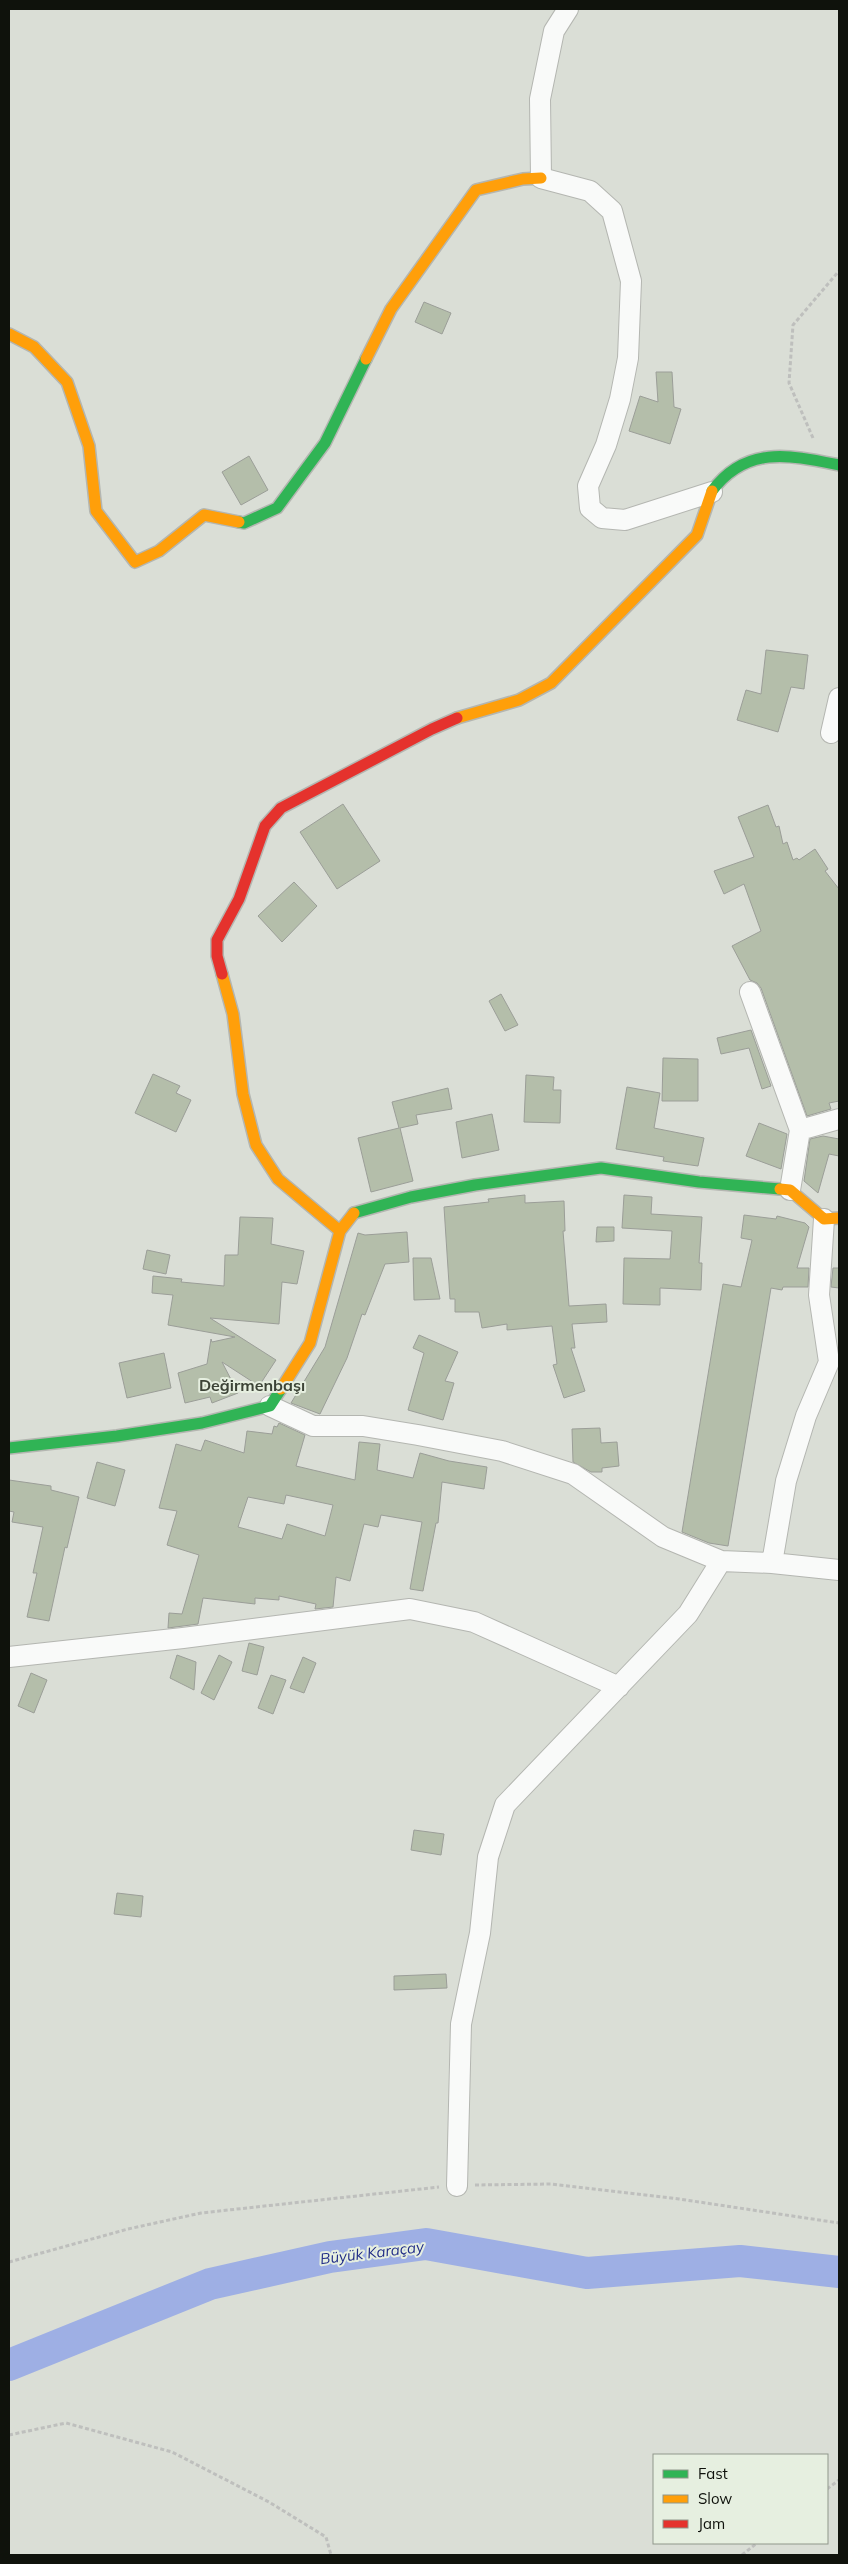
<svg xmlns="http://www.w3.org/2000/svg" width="848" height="2564" font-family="Mulish,sans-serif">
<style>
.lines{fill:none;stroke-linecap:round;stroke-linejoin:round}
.river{stroke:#9eafe4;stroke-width:32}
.building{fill:#b4beaa;stroke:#9b9e98;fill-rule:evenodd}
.street-casing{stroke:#b4b6b1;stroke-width:22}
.fast-casing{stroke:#b4b6b1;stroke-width:14}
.slow-casing{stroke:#b4b6b1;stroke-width:14}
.jam-casing{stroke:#b4b6b1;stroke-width:14}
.path{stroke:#bebfbd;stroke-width:3;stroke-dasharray:4 2.5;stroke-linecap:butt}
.street{stroke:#f9faf9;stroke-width:20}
.fast{stroke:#30b455;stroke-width:11}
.slow{stroke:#ff9f0a;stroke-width:11}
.jam{stroke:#e5322d;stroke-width:11}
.labels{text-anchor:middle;stroke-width:4;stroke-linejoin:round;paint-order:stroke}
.water-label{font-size:15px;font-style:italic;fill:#212d87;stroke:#e6efe0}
.quarter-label{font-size:16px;font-weight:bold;fill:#3c4336;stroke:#e6efe0}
</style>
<rect width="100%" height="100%" fill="#daded6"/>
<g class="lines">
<path class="river" d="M 9,2365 L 210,2284 L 330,2257 L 426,2244 L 587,2273 L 740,2261 L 839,2272"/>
</g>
<path class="building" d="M 424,302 L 451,313 L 442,334 L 415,322 Z
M 656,372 L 672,372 L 674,407 L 681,409 L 670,444 L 629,431 L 640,396 L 658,402 Z
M 249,456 L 268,490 L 241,505 L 222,472 Z
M 766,650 L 808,655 L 804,689 L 791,687 L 778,732 L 737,720 L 746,690 L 761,694 Z
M 343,804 L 380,861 L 337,889 L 300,832 Z
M 768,805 L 776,827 L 779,826 L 783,844 L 787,842 L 793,860 L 797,858 L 799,860 L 815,849 L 828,869 L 825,871 L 839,889 L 839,1101 L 829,1103 L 831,1109 L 807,1116 L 761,988 L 757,983 L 750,980 L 732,946 L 761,931 L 744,884 L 724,894 L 714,871 L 754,857 L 738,817 Z
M 294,882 L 317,906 L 282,942 L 258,916 Z
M 501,994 L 518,1025 L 505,1031 L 489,1001 Z
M 751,1030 L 771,1086 L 762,1089 L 749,1048 L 721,1054 L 717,1038 Z
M 663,1058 L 698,1059 L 698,1101 L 662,1101 Z
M 153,1074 L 180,1086 L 176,1093 L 191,1100 L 176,1132 L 135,1113 Z
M 526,1075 L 554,1077 L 553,1090 L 561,1090 L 560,1123 L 524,1122 Z
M 627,1087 L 660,1093 L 654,1128 L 704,1138 L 698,1166 L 663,1161 L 664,1157 L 616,1149 Z
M 448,1088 L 452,1109 L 416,1115 L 418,1124 L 400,1128 L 413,1181 L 371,1192 L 358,1138 L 399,1128 L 392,1102 Z
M 492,1114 L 499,1150 L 462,1158 L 456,1122 Z
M 759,1123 L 787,1134 L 781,1169 L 746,1156 Z
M 823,1136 L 839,1139 L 839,1156 L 829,1154 L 818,1193 L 804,1181 L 810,1139 Z
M 525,1195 L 525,1203 L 564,1201 L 565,1231 L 563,1231 L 569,1306 L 606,1304 L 607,1322 L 572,1324 L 575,1348 L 571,1348 L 585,1391 L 564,1398 L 553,1365 L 557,1364 L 552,1326 L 507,1330 L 507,1324 L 482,1328 L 479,1312 L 455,1312 L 455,1299 L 450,1299 L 444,1207 L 489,1202 L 488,1199 Z
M 624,1195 L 652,1197 L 651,1214 L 702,1217 L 699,1263 L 702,1263 L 701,1290 L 660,1288 L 660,1305 L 623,1304 L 624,1258 L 670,1259 L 672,1231 L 622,1228 Z
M 744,1215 L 776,1219 L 777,1216 L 805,1223 L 809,1227 L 797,1268 L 809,1268 L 808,1287 L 783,1287 L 782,1290 L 771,1288 L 728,1546 L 709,1543 L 682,1532 L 723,1284 L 741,1287 L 752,1240 L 741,1238 Z
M 240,1217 L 273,1218 L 271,1244 L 304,1251 L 297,1284 L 282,1282 L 279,1324 L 210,1318 L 276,1360 L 259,1386 L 222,1362 L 238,1393 L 212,1403 L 210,1397 L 185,1403 L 178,1373 L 207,1364 L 211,1339 L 212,1342 L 235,1337 L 168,1325 L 173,1295 L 152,1293 L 153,1276 L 182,1279 L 181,1282 L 224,1286 L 225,1255 L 238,1255 Z
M 597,1227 L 614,1227 L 614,1241 L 596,1242 Z
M 407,1232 L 409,1262 L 385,1264 L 365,1315 L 362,1314 L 347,1358 L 320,1414 L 291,1403 L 325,1347 L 358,1233 L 365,1235 Z
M 147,1250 L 170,1255 L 166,1274 L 143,1269 Z
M 413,1258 L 431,1258 L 440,1299 L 414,1300 Z
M 833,1268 L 839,1268 L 839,1288 L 831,1287 Z
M 419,1335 L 458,1352 L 445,1381 L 454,1383 L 443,1420 L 408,1410 L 424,1353 L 413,1348 Z
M 164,1353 L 171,1388 L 127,1398 L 119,1363 Z
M 279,1423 L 305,1435 L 296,1466 L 355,1480 L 359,1442 L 380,1444 L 377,1470 L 413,1478 L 420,1453 L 449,1461 L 487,1467 L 484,1489 L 442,1482 L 438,1523 L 436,1523 L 423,1591 L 410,1589 L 422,1522 L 381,1515 L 378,1527 L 364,1524 L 350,1581 L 336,1577 L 333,1607 L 315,1609 L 316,1604 L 279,1596 L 279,1600 L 255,1598 L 255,1604 L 203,1598 L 198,1624 L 168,1628 L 169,1613 L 182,1614 L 199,1555 L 167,1545 L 177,1511 L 159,1508 L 176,1444 L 201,1451 L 205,1440 L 244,1453 L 247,1431 L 272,1434 L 274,1426 L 277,1427 ZM 286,1495 L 333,1505 L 325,1536 L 287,1524 L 282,1539 L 238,1527 L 248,1497 L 284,1504 Z
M 600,1428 L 601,1443 L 617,1442 L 619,1466 L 602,1468 L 602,1472 L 591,1472 L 573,1462 L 572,1429 Z
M 97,1462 L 125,1470 L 115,1506 L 87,1498 Z
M 9,1480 L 51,1486 L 51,1490 L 79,1497 L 67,1548 L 65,1547 L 49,1621 L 27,1617 L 37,1573 L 33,1573 L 43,1527 L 12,1522 L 14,1512 L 9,1511 Z
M 249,1643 L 264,1647 L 257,1675 L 242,1671 Z
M 177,1655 L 196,1662 L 194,1690 L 170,1678 Z
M 219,1655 L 232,1662 L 214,1700 L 201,1693 Z
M 303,1657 L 316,1663 L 304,1693 L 290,1688 Z
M 31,1673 L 47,1680 L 34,1713 L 18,1706 Z
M 271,1675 L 286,1680 L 273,1714 L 258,1708 Z
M 414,1830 L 444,1834 L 441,1855 L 411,1850 Z
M 117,1893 L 143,1896 L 141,1917 L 114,1914 Z
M 446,1974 L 447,1988 L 394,1990 L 394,1976 Z"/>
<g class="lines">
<defs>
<path id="street" d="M 568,9 L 554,31 L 540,99 L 541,178 L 590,191 L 612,211 L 631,281 L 628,358 L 620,399 L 606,445 L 588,486 L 590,508 L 602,518 L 625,520 L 712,492
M 831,733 L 839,698
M 750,992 L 800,1130
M 790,1190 L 800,1130 L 839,1119
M 270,1406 L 313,1426 L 363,1426 L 418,1435 L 502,1451 L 573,1474 L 663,1537 L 721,1561 L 772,1563 L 839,1570
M 772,1563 L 786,1481 L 806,1416 L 829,1362 L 819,1295 L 824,1219
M 9,1657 L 183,1638 L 410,1609 L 474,1622 L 619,1687
M 457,2186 L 461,2024 L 480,1933 L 488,1857 L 505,1805 L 688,1614 L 721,1561"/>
<path id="fast" d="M 712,491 C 746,445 790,455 839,465
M 239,522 L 244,523 L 277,508 L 325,443 L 366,359
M 354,1213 L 411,1197 L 475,1185 L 601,1168 L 699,1182 L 780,1189
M 9,1448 L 117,1436 L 202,1423 L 270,1406 L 281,1389"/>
<path id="slow" d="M 9,334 L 34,347 L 67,382 L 89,446 L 96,511 L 135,562 L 159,551 L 204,515 L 239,522
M 366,359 L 391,309 L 476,190 L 523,179 L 541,178
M 457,718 L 519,700 L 551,683 L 697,535 L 712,491
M 222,974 L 233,1014 L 243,1094 L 256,1145 L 278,1179 L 340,1231
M 780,1189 L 790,1190 L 824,1219 L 839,1218
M 281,1389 L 310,1343 L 340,1231 L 354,1213"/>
<path id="jam" d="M 222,974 L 217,956 L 217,940 L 239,899 L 265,826 L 281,808 L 432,729 L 457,718"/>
</defs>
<use href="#street" class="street-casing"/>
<use href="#fast" class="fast-casing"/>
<use href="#slow" class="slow-casing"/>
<use href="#jam" class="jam-casing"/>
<path class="path" d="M 813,438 L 789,383 L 793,325 L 839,271
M 475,2185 L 551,2184 L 679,2199 L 839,2223
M 9,2262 L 128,2229 L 201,2213 L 439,2187
M 9,2435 L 66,2423 L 172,2452 L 269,2502 L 326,2537 L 331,2555
M 827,2489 L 839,2480
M 742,2555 L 757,2543"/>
<use href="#street" class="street"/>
<use href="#fast" class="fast"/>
<use href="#slow" class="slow"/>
<use href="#jam" class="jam"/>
</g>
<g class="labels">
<g class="water-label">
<text transform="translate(372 2253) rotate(-7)" y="5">Büyük Karaçay</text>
</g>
<g class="quarter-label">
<text x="252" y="1391">Değirmenbaşı</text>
</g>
</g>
<rect width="848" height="2564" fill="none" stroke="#0f120c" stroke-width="20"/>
<rect x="653" y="2454" width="175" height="90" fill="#e6efe0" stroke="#90978b"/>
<rect x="663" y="2470" width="25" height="8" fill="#30b455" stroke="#90978b"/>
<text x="698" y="2479" font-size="15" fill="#0f120c">Fast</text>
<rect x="663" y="2495" width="25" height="8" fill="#ff9f0a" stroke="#90978b"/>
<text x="698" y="2504" font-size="15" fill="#0f120c">Slow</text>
<rect x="663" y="2520" width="25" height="8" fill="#e5322d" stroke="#90978b"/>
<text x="698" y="2529" font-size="15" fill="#0f120c">Jam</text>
</svg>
